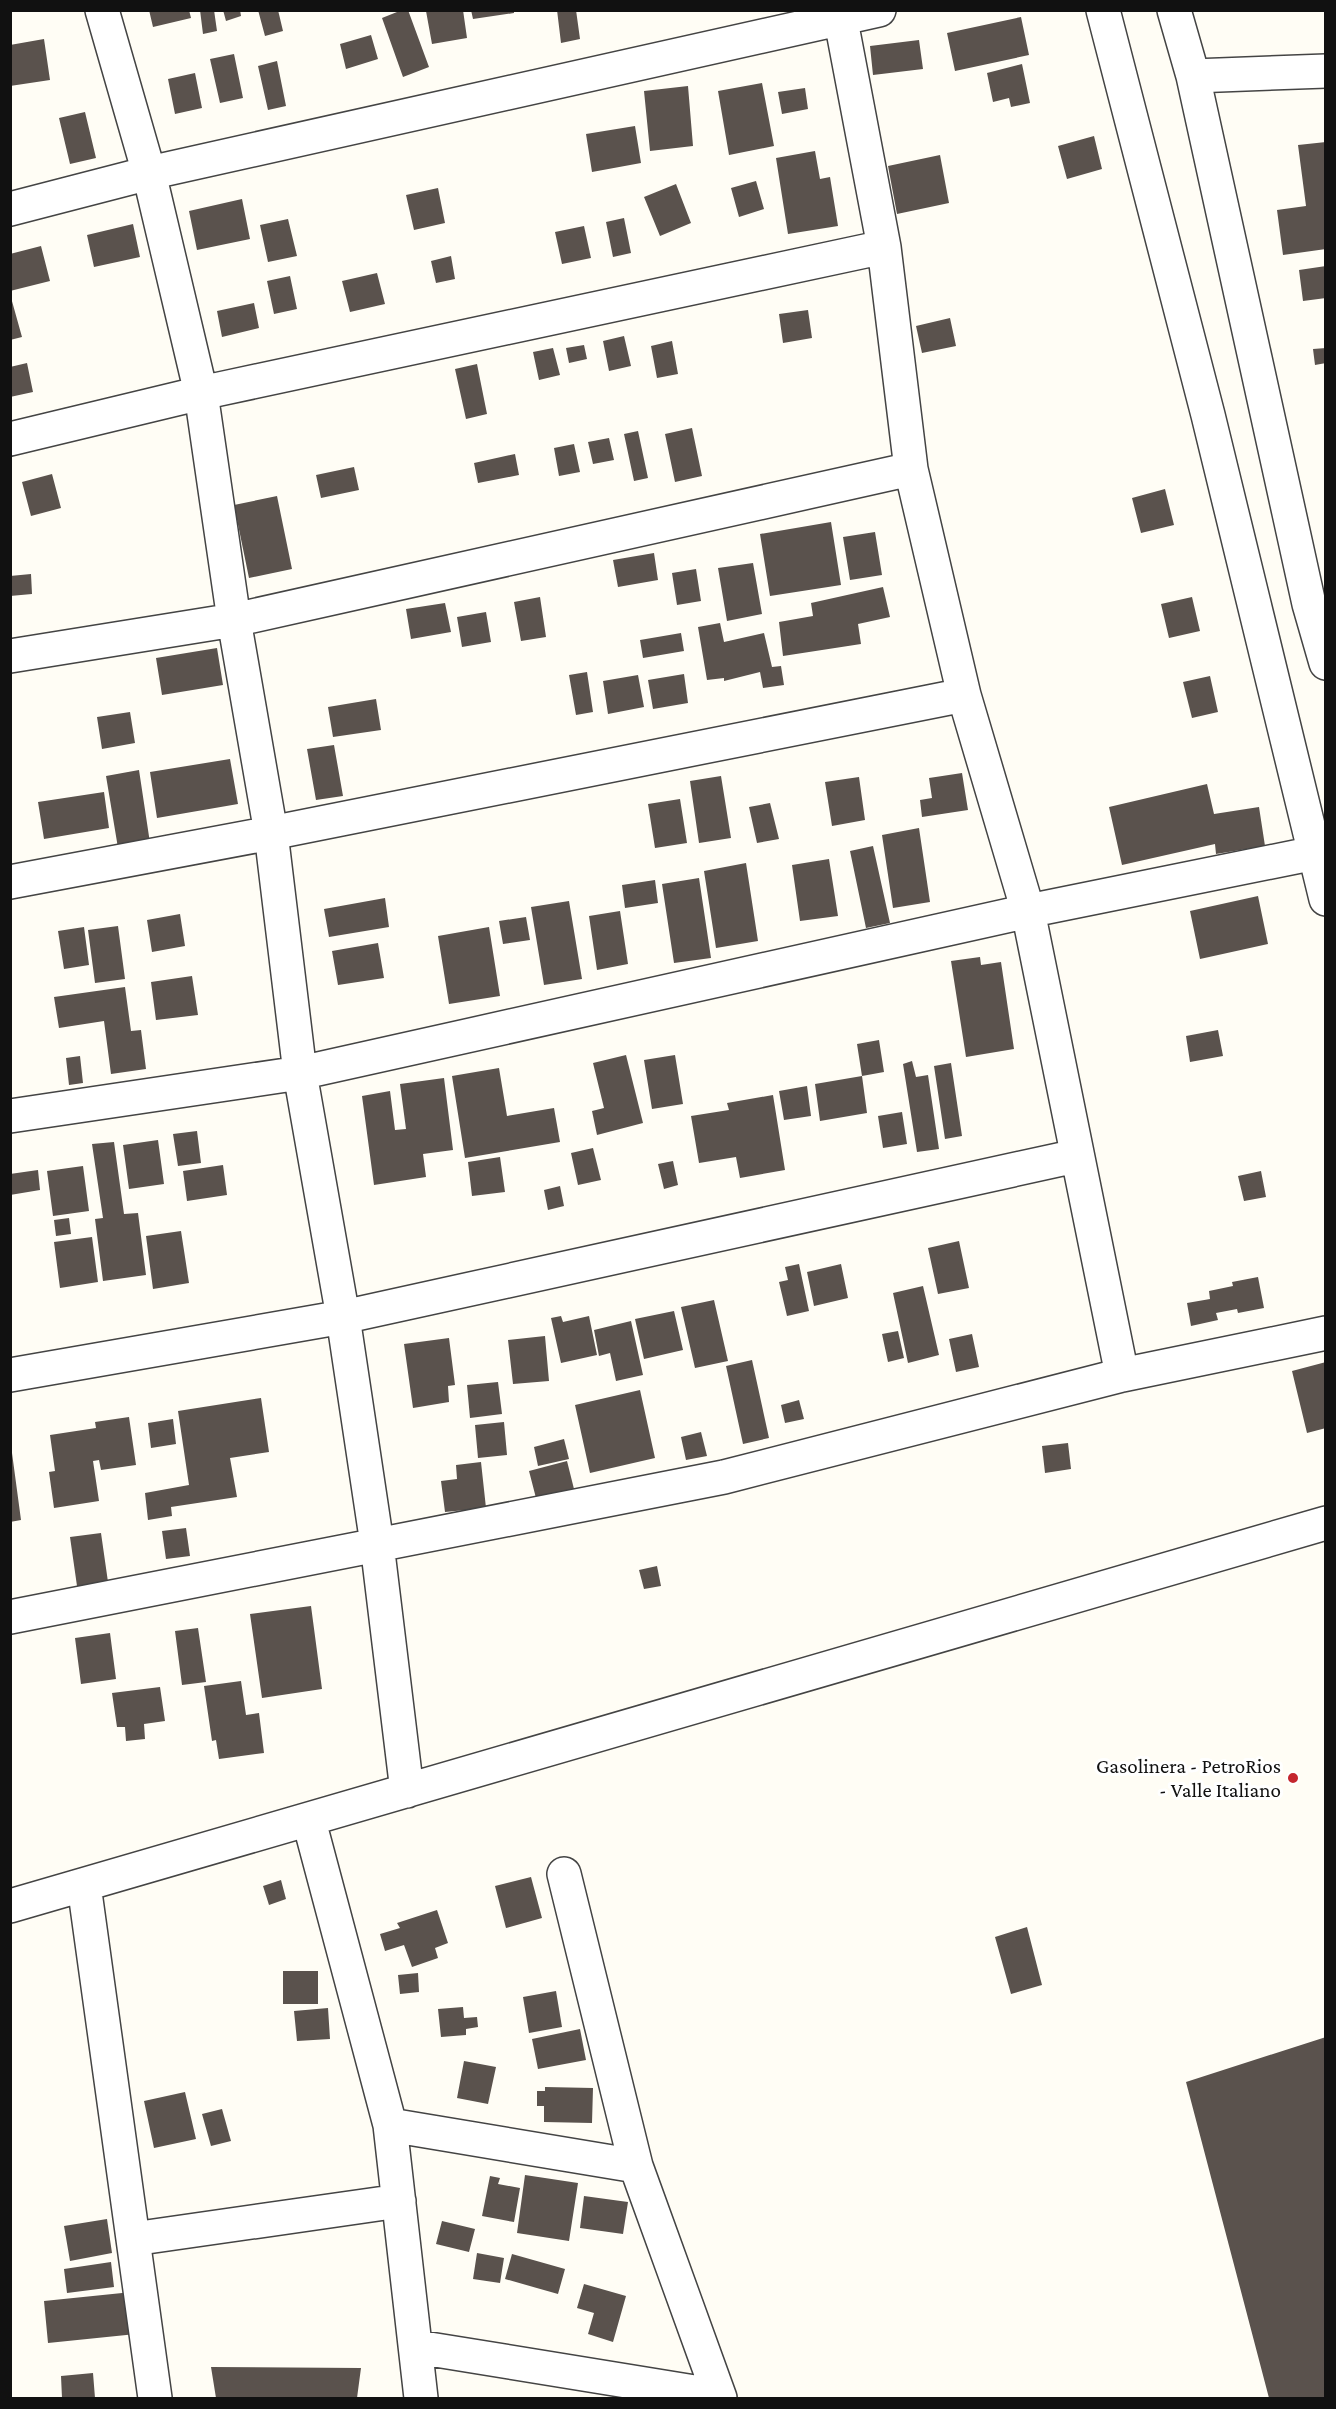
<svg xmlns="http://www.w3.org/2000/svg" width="1336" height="2409" font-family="'Crimson Pro',serif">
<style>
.building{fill:#5a524d}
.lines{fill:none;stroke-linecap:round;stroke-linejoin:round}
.minor-casing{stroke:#444;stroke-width:36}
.minor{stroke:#fff;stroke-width:33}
.poi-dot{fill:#c4262e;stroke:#fff;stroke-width:2}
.labels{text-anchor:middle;stroke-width:6;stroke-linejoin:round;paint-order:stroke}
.poi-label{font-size:21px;fill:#111;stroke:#fff;text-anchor:end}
</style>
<rect width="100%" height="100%" fill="#fffdf5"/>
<path class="building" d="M 149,10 L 189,10 L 191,18 L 153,27 Z
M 200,10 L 214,10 L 217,31 L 203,34 Z
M 223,10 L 240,10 L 241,16 L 226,21 Z
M 258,10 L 278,10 L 283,31 L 265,36 Z
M 402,10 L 408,10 L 429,67 L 403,77 L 382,18 Z
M 463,10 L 467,38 L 432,44 L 426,11 Z
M 471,10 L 514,10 L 514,13 L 473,19 Z
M 557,10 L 576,10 L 580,39 L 561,43 Z
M 1021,17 L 1029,55 L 955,71 L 947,33 Z
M 371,35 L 378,59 L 346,69 L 340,44 Z
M 44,39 L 50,80 L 10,86 L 10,45 Z
M 919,40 L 923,69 L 873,75 L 870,46 Z
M 234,54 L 243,98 L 220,103 L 210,59 Z
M 277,61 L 286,106 L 268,110 L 258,66 Z
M 1022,64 L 1030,103 L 1011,107 L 1009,98 L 993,102 L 987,73 Z
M 195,73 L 202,108 L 175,114 L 168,79 Z
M 762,83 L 774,146 L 729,155 L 718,91 Z
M 688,86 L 693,146 L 650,151 L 644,91 Z
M 805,88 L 808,109 L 782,114 L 778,92 Z
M 85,112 L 96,158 L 70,164 L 59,118 Z
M 635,126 L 641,163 L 592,172 L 586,134 Z
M 1094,136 L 1102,169 L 1067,179 L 1058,146 Z
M 1326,142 L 1326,249 L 1283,255 L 1277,210 L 1306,206 L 1298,145 Z
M 815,151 L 820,179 L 830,177 L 838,226 L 788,234 L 776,158 Z
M 940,155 L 949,203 L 897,214 L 888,166 Z
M 756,181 L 764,209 L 739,217 L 731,188 Z
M 676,184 L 691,223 L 660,236 L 644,197 Z
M 438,188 L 445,223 L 414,230 L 406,195 Z
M 242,199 L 250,239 L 197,250 L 189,211 Z
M 624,218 L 631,253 L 613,257 L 606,222 Z
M 288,219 L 297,256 L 268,262 L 260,225 Z
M 133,224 L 140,257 L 94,267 L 87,235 Z
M 584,226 L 591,258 L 562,264 L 555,232 Z
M 41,246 L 50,281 L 10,291 L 10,254 Z
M 451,256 L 455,279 L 436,283 L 431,261 Z
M 1326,266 L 1326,298 L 1303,301 L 1299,270 Z
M 377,273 L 385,304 L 350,312 L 342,281 Z
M 290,276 L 297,309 L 274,314 L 267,281 Z
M 10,294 L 22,337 L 10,340 Z
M 254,303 L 259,328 L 222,337 L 217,311 Z
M 808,310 L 812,338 L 783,343 L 779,314 Z
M 950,318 L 956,346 L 922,353 L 916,326 Z
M 624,336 L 631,366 L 609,371 L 603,341 Z
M 672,341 L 678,374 L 657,378 L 651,346 Z
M 584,345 L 587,359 L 569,363 L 566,348 Z
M 553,348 L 560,375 L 539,380 L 533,352 Z
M 1326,348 L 1326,363 L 1315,365 L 1313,349 Z
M 27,363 L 33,392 L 10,397 L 10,367 Z
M 477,364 L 487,414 L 466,419 L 455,369 Z
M 692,428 L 702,476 L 675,482 L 665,434 Z
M 638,431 L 648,478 L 634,481 L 624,434 Z
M 609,438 L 614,460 L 593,464 L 588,442 Z
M 574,444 L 580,472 L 559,476 L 554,448 Z
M 515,454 L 519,475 L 478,483 L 474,463 Z
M 354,467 L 359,490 L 321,498 L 316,475 Z
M 52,474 L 61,508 L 31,516 L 22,482 Z
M 1165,489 L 1174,525 L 1141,533 L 1132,498 Z
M 277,496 L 292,569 L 249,578 L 234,505 Z
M 831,522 L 841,585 L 770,596 L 760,534 Z
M 875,532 L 882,575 L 850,580 L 843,537 Z
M 654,553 L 658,580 L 618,587 L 613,560 Z
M 753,563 L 762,614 L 727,621 L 718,568 Z
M 696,569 L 701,601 L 677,605 L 672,573 Z
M 31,574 L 32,594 L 10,596 L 10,576 Z
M 883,587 L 890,617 L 858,624 L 861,644 L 783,656 L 779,622 L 813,616 L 811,603 Z
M 540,597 L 546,637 L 521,641 L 514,602 Z
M 1192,597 L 1200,631 L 1169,638 L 1161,604 Z
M 445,603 L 451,632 L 411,639 L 406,609 Z
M 486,612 L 491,642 L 462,647 L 457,617 Z
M 720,623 L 724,642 L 764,633 L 772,667 L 781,666 L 784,685 L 763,688 L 760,672 L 724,681 L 724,678 L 707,680 L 698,627 Z
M 681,633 L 684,651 L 643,658 L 640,640 Z
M 217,648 L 223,685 L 162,695 L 156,658 Z
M 587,672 L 593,712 L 576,715 L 569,675 Z
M 684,674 L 688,703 L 653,709 L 648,680 Z
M 638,675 L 644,707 L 608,714 L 603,681 Z
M 1210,676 L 1218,712 L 1192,718 L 1183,682 Z
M 376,699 L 381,730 L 333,737 L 328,707 Z
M 130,712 L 135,743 L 102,749 L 97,717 Z
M 334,745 L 343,796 L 316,800 L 307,749 Z
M 230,759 L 238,804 L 157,818 L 150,772 Z
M 139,770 L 150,843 L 118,848 L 106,776 Z
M 962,773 L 968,810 L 922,817 L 920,800 L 932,798 L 929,778 Z
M 721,776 L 731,838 L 699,843 L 690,781 Z
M 859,777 L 865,820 L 832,826 L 825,782 Z
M 1207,784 L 1214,814 L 1259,807 L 1265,846 L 1216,854 L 1215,844 L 1122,865 L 1109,807 Z
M 104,792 L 109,828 L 44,839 L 38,802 Z
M 680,799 L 687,843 L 655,848 L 648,804 Z
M 770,803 L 779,839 L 757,843 L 749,807 Z
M 919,828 L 930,902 L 893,908 L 882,835 Z
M 873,846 L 890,923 L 866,928 L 850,851 Z
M 829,859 L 838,916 L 800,921 L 792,865 Z
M 746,863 L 758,941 L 716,948 L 704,871 Z
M 699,878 L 711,958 L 674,963 L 662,884 Z
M 655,880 L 658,903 L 625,908 L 622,885 Z
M 1258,896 L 1268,944 L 1200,959 L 1190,911 Z
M 385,898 L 389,927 L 329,937 L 324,909 Z
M 569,901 L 582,979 L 544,985 L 531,907 Z
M 620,911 L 628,964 L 597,970 L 589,916 Z
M 180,914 L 185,946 L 152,952 L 147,920 Z
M 526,917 L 530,940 L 503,944 L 499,921 Z
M 118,926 L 125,979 L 95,983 L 88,930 Z
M 84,927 L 89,965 L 64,969 L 58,931 Z
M 489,927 L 500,996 L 449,1004 L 438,936 Z
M 378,943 L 384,978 L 338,985 L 332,951 Z
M 980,957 L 981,965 L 1001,962 L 1014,1049 L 966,1057 L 951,961 Z
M 192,976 L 198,1015 L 156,1020 L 151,982 Z
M 125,987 L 131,1031 L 141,1030 L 146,1069 L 111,1074 L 104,1021 L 59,1028 L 54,997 Z
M 1218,1030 L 1223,1056 L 1190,1062 L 1186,1036 Z
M 879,1040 L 884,1072 L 862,1076 L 857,1044 Z
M 626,1055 L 643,1123 L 597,1135 L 592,1111 L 604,1108 L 593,1063 Z
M 675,1055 L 683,1104 L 652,1109 L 644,1060 Z
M 80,1056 L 83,1083 L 69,1085 L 66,1058 Z
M 912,1061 L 916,1077 L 928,1075 L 939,1149 L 917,1152 L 903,1064 Z
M 951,1063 L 962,1136 L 945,1139 L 934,1066 Z
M 499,1068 L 507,1116 L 554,1108 L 560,1142 L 465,1158 L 452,1076 Z
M 862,1076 L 867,1113 L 820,1121 L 815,1084 Z
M 444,1078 L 453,1150 L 423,1154 L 426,1177 L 374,1185 L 362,1096 L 390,1091 L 395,1130 L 406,1129 L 400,1084 Z
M 807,1086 L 811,1116 L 784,1120 L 779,1091 Z
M 773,1095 L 785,1170 L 740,1178 L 736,1157 L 699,1163 L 691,1116 L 729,1110 L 727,1103 Z
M 902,1112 L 907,1144 L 883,1148 L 878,1116 Z
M 197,1131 L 201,1163 L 178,1166 L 173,1134 Z
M 158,1140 L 164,1184 L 129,1189 L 123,1145 Z
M 114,1142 L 124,1214 L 138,1213 L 146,1275 L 103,1281 L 95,1219 L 103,1218 L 92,1144 Z
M 593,1148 L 601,1180 L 578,1185 L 571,1153 Z
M 500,1157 L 505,1192 L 472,1196 L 468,1162 Z
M 673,1161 L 678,1185 L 664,1189 L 658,1164 Z
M 223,1165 L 227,1195 L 187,1201 L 183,1171 Z
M 83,1166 L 89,1211 L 53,1216 L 47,1171 Z
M 38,1170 L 40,1190 L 10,1195 L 10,1174 Z
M 1261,1171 L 1266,1197 L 1244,1201 L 1238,1176 Z
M 560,1186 L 564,1206 L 548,1210 L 544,1190 Z
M 69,1218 L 71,1234 L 56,1236 L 54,1220 Z
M 181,1231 L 189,1283 L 153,1289 L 146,1236 Z
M 92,1237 L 98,1282 L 60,1288 L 54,1242 Z
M 959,1241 L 969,1288 L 938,1294 L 928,1248 Z
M 799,1264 L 809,1311 L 787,1316 L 779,1282 L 788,1280 L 785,1267 Z
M 841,1264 L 848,1298 L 814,1306 L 807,1272 Z
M 1258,1277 L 1264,1308 L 1238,1313 L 1237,1309 L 1216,1313 L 1218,1320 L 1191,1326 L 1187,1303 L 1210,1299 L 1209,1291 L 1233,1286 L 1232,1282 Z
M 923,1286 L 939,1355 L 908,1363 L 893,1293 Z
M 714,1300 L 728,1361 L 695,1368 L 681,1307 Z
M 674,1311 L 683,1350 L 644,1359 L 635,1319 Z
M 561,1316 L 563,1322 L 589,1316 L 597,1355 L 561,1363 L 551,1318 Z
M 631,1321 L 643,1375 L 616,1381 L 610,1353 L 599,1356 L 594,1330 Z
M 898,1331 L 904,1358 L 888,1362 L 882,1334 Z
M 972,1334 L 979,1367 L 956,1372 L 949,1339 Z
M 545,1336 L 549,1381 L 513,1384 L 508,1340 Z
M 449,1338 L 455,1385 L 448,1386 L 449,1402 L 413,1408 L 404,1344 Z
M 752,1360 L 769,1438 L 743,1444 L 726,1366 Z
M 1326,1362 L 1326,1428 L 1307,1433 L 1292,1371 Z
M 498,1382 L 502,1414 L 470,1418 L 467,1385 Z
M 640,1390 L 655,1458 L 590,1473 L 575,1405 Z
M 261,1398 L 269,1452 L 230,1458 L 237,1497 L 171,1507 L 172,1516 L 148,1520 L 145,1493 L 189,1485 L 178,1411 Z
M 799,1400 L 804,1419 L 785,1423 L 781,1405 Z
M 129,1417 L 136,1465 L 101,1470 L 99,1460 L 93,1461 L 99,1501 L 54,1508 L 49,1472 L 55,1471 L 50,1435 L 96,1428 L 95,1422 Z
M 173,1419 L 176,1444 L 151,1448 L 148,1423 Z
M 504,1422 L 507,1455 L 478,1458 L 475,1425 Z
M 701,1432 L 707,1456 L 686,1460 L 681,1437 Z
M 564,1439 L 569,1459 L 538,1466 L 534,1447 Z
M 1068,1443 L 1071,1469 L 1045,1473 L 1042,1446 Z
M 12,1453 L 21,1520 L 10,1522 L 10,1454 Z
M 567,1461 L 574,1489 L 536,1498 L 529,1471 Z
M 481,1462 L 486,1508 L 445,1512 L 441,1481 L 457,1479 L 456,1465 Z
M 186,1528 L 190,1556 L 166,1559 L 162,1531 Z
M 101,1533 L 109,1589 L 78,1593 L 70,1537 Z
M 657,1566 L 661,1586 L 644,1589 L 639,1570 Z
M 311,1606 L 322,1689 L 262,1698 L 250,1614 Z
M 198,1628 L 206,1682 L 182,1685 L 175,1631 Z
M 110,1633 L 116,1679 L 81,1684 L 75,1638 Z
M 241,1681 L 246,1715 L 259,1713 L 264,1753 L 219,1759 L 216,1740 L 212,1741 L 204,1686 Z
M 160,1687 L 165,1721 L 144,1724 L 145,1739 L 126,1741 L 125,1727 L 117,1727 L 112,1693 Z
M 531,1877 L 542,1918 L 506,1928 L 495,1886 Z
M 281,1880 L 286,1899 L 269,1905 L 263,1886 Z
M 437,1910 L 448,1943 L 435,1948 L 438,1958 L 412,1967 L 404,1945 L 385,1951 L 380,1934 L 400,1928 L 397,1923 Z
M 1027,1927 L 1042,1985 L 1011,1994 L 995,1937 Z
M 283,1971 L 318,1971 L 318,2004 L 283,2004 Z
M 418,1973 L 419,1992 L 400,1994 L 398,1975 Z
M 556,1991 L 562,2027 L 529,2033 L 523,1997 Z
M 463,2007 L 464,2018 L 477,2017 L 478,2027 L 466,2029 L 466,2035 L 441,2037 L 438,2009 Z
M 328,2008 L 330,2039 L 297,2041 L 294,2011 Z
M 580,2029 L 586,2060 L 538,2069 L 532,2039 Z
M 1326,2037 L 1326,2398 L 1269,2398 L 1186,2082 Z
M 464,2061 L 496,2067 L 488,2104 L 457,2098 Z
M 545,2087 L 593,2088 L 592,2123 L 544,2122 L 544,2106 L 537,2106 L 537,2091 L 545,2091 Z
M 185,2092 L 196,2139 L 154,2148 L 144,2101 Z
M 222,2109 L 231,2141 L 211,2146 L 202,2114 Z
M 525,2175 L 578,2183 L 569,2241 L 517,2233 Z
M 490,2176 L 500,2178 L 498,2184 L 520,2188 L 514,2222 L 482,2216 Z
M 584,2196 L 628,2202 L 623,2234 L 580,2228 Z
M 107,2219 L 112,2253 L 70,2261 L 64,2226 Z
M 442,2221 L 475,2229 L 469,2252 L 436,2244 Z
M 477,2253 L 504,2258 L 500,2283 L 473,2279 Z
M 512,2254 L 565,2269 L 558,2294 L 505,2279 Z
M 111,2262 L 114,2287 L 67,2293 L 64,2269 Z
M 584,2284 L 626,2296 L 613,2342 L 588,2334 L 594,2313 L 577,2308 Z
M 132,2292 L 136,2334 L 48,2343 L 44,2301 Z
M 211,2367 L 361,2368 L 357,2398 L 216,2398 Z
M 93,2373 L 95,2398 L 62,2398 L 61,2376 Z"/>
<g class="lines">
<defs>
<path id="minor" d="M 102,10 L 149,173 L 201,393 L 234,620 L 271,833 L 300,1073 L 343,1317 L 377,1544 L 407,1791
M 839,10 L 884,247 L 911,469 L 964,695 L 1028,911 L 1122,1375
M 1103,10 L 1208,415 L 1326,899
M 1174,10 L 1193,76 L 1309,604 L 1326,663
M 1193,76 L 1326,71
M 10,209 L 149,173 L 879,10
M 10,439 L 201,393 L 884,247
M 10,656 L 234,620 L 911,469
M 10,882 L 271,833 L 964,695
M 10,1116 L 300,1073 L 1028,911 L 1315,853
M 10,1375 L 343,1317 L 1076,1156
M 10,1617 L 724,1477 L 1122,1375 L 1326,1333
M 309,1821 L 390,2125 L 421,2398
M 564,1874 L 636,2166 L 720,2398
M 84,1885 L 155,2398
M 10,1906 L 1326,1523
M 390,2125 L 636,2166
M 133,2239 L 399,2201
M 417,2347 L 719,2396"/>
</defs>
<use href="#minor" class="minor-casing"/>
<use href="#minor" class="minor"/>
</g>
<circle class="poi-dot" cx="1293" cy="1778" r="6"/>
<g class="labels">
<g class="poi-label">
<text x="1281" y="1773">Gasolinera - PetroRios<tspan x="1281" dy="24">- Valle Italiano</tspan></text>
</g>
</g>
<rect width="1336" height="2409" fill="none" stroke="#111111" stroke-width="24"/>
</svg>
